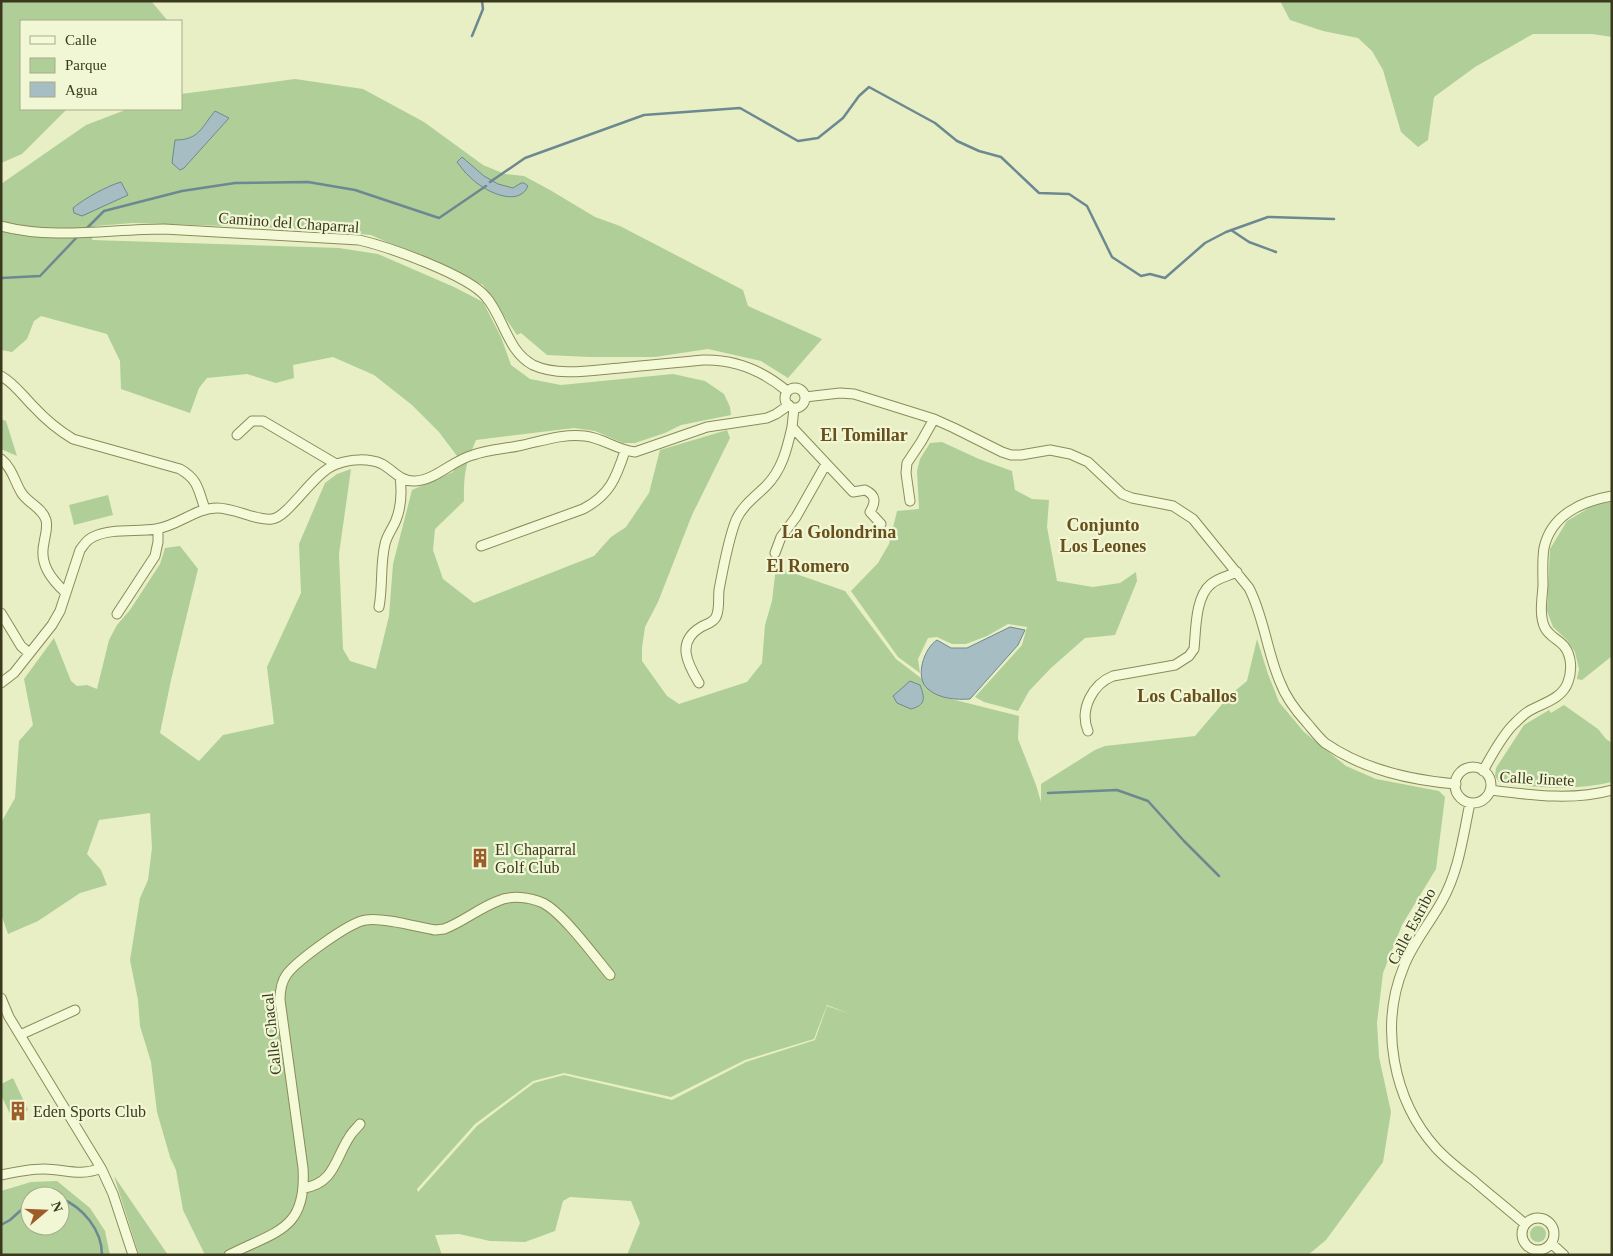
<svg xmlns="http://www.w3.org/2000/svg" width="1613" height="1256" font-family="'Times New Roman',serif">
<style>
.green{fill:#afce98;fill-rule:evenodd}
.water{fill:#a6bec3;stroke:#6c8991}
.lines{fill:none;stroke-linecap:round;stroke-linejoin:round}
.stream{stroke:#6c8991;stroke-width:2.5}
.street-casing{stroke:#8b8b5a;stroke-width:11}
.street{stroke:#f4fad8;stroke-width:9}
.labels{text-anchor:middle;stroke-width:4.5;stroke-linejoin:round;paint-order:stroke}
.street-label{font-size:16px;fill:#3a391e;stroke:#f1f7d4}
.poi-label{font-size:16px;fill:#3a391e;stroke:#f1f7d4;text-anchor:start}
.neighbourhood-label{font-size:18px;font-weight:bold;fill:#684f1c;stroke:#f1f7d4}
</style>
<rect width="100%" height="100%" fill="#e8efc4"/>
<path class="green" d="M 1,1 L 151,1 L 168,21 L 21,21 L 21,109 L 67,109 L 22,154 L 1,163 Z
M 1280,1 L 1612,1 L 1612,37 L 1592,34 L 1533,34 L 1475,67 L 1434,97 L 1428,140 L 1418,147 L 1401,132 L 1383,70 L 1372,51 L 1358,38 L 1323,31 L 1290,20 Z
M 295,79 L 363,89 L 424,122 L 483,165 L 505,174 L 524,176 L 550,190 L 595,217 L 620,226 L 743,290 L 748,306 L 822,339 L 788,378 L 761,361 L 708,349 L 655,357 L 589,357 L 547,355 L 521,333 L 517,335 L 483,285 L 371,235 L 284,228 L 133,223 L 95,226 L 92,240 L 339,248 L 378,254 L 454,287 L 483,302 L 501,337 L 511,365 L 530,379 L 561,385 L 673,374 L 705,381 L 724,394 L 730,407 L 731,415 L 681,425 L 665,433 L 635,443 L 623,443 L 595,431 L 574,428 L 476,440 C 465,466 464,473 464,501 L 435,529 L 433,550 L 443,579 L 474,603 L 594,556 L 611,537 L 626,527 L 649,493 L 660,450 L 727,430 L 730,438 L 692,515 L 658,602 L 645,627 L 642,648 L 642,661 L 667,696 L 679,704 L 747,682 L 762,663 L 765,625 L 772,601 L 776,567 L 845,591 L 896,659 L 947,698 L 1019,716 L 1018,739 L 1036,785 L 1041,802 L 1041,784 L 1095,750 L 1105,746 L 1195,736 L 1230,695 L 1247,681 L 1257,639 L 1268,674 L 1279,702 L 1304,732 L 1346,766 L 1376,779 L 1439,791 L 1445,797 L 1436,869 L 1402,925 L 1383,973 L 1377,1023 L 1379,1057 L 1391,1112 L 1383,1162 L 1326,1240 L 1308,1255 L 627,1255 L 640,1223 L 631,1201 L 570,1197 L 563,1201 L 555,1231 L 525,1242 L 490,1241 L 459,1234 L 435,1235 L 442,1255 L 205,1255 L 183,1210 L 176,1170 L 170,1157 L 157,1112 L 151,1062 L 140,1026 L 138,1000 L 130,960 L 140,898 L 148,880 L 152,848 L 150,813 L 99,820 L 87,854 L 101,870 L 107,885 L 80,893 L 38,921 L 8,934 L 1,914 L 1,823 L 15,798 L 19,741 L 33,725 L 24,679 L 54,638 L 71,681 L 77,686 L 87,685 L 97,689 L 109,640 L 117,625 L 130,610 L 160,564 L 165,548 L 180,546 L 198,569 L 171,680 L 160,733 L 199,761 L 223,735 L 274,724 L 267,667 L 301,593 L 299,544 L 325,483 L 337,474 L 351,469 L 339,554 L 343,649 L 350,661 L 376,669 L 389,616 L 393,564 L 412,490 L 453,472 L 457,456 L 439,432 L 412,405 L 374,375 L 333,357 L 293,365 L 294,378 L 276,383 L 247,374 L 207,378 L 199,388 L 190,413 L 121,389 L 120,361 L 107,334 L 41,316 L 34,321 L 27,339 L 12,352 L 1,350 L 1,184 L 86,125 L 128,109 L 181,109 L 181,94 ZM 827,1005 L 850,1014 L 827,1006 L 815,1040 L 746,1062 L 672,1100 L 564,1075 L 534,1083 L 477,1126 L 418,1192 L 417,1189 L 475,1124 L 533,1081 L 564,1073 L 671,1097 L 745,1060 L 814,1039 Z
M 1,419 L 6,421 L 17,456 L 1,449 Z
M 942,442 L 979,459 L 1012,471 L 1015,490 L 1032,499 L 1049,500 L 1047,527 L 1057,581 L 1093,587 L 1120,583 L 1136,572 L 1137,581 L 1115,635 L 1085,638 L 1051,668 L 1029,691 L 1018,711 L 984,702 L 975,697 L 1022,645 L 1027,627 L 1008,624 L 987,636 L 966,644 L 952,644 L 937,637 L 928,638 L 918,659 L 920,673 L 898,657 L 851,591 L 878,563 L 889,544 L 897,511 L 919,509 L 917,471 L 920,459 L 930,443 Z
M 108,495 L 113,515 L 74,525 L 69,505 Z
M 1612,502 L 1612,656 L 1582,680 L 1577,679 L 1579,669 L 1575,652 L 1567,640 L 1553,627 L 1547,611 L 1550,549 L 1567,521 L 1597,503 Z
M 1564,705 L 1598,729 L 1606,739 L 1612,743 L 1612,782 C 1575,791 1537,788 1499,782 L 1495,776 L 1496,768 L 1524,725 L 1549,710 L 1551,713 Z
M 13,1078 L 28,1110 L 12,1118 L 1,1095 L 1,1084 Z
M 114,1176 L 168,1255 L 139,1255 Z
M 57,1181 L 90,1208 L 105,1231 L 110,1255 L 1,1255 L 1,1191 L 31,1182 ZM 30,1196 L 60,1196 L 60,1226 L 30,1226 Z
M1530 1234a8 8 0 1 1 16 0a8 8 0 1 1-16 0Z"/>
<path class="water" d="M 215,111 L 229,118 L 184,168 L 180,170 L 172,163 L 175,140 C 199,140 201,128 215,111 Z
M 462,157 L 484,176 L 498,184 L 513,188 L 521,183 L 524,183 L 528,186 C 518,209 482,190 470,177 C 465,173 461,167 457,162 Z
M 121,182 L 128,195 L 82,216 L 74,213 L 73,208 C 85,198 107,186 121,182 Z
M 1010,627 L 1025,630 L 1018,645 L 970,699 C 957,700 939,699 928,689 C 914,678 924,648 937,640 L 951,648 L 967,648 Z
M 910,681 L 920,685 C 925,698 926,705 911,709 L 897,703 L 893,696 Z"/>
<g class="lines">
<path class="stream" d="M 472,36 L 483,9 L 482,1
M 490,182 L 525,158 L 644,115 L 740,108 L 798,141 L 818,138 L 843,118 L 859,96 L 869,87 L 935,123 L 957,141 L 979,151 L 1001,157 L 1039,193 L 1069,194 L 1087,206 L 1112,257 L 1141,276 L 1150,274 L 1165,278 L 1205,243 L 1226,232 L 1268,217 L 1334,219
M 85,230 L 104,211 L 182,191 L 235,183 L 308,182 L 355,190 L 439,218 L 486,186
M 1231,230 L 1249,242 L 1276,252
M 1,278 L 40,276 L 79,235
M 1048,793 L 1117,790 L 1148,801 L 1184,841 L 1219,876
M 60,1198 C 83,1207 102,1230 102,1255
M 1,1225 L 10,1220 L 30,1202"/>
<defs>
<path id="street" d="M 1,226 C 55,240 110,229 164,229 L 359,240 C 389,247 468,275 486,297 C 504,318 507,351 533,365 C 559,377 593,370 620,368 C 648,365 675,363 703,360 C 735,359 763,371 787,391
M 1,376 C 14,383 23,396 33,406 C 45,419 58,430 73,439 L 180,469 C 199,480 198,490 205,509
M785 398a10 10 0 1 1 20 0a10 10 0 1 1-20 0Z
M 805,397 L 840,393 L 854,394 L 934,419 L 954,428 L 1002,452 L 1011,455 L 1021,455 L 1050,450 L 1070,454 L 1088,462 L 1122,494 L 1132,498 L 1173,506 L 1193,519 L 1249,588 C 1264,617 1267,652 1280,682 C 1286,698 1296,711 1307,723 C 1313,730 1319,738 1325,743 C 1364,770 1410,780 1456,784
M 794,408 L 792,427 L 853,492 L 865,490 C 876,495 876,502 870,512 L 881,524
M 237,435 L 252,421 L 263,421 L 336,464
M 1,459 C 12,468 14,480 21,492 C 27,503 42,507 46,520 C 48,528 45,535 44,543 C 39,564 51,579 66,593
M 910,501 L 906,473 L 907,463 L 921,442 L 934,419
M 481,546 L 583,509 C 610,495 616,478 625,451
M 775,553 L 781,537 L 796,517 L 826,464
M 379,607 C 383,586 380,565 385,544 C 387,535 393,528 396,520 C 402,505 402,492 400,477
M 1,613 L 21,646 L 29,653
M 117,614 L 155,556 L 158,542 L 158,529
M 1,683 L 14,673 L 52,625 L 60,611 L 80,550 C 84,545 86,540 93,537 C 110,528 137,532 156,529 C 178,526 195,508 217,508 C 235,508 256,521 272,519 C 289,517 314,471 337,464 C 351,459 369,458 382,464 C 393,470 401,482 415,481 C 436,480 453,460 473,455 C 487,450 503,449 518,446 C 539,442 563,433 585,436 C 603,438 617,450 635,452 L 707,427 L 767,418 L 776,414 L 789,405
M 699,683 C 687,663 676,642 701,627 C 706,624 713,623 716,617 C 720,609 718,598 719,590 C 723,569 728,540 736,520 C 743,505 755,497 766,486 C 782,470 787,449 792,427
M 1088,731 C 1079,709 1093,684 1113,676 L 1175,665 L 1189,656 L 1194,649 C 1196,630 1195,597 1211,584 C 1218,578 1228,576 1237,572
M1455 785a18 18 0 1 1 36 0a18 18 0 1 1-36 0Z
M 1483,771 C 1490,758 1504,733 1515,723 C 1519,719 1524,714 1529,711 C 1543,703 1562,699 1568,682 C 1572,671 1572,656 1564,646 C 1558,639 1550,637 1545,628 C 1539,616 1542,599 1543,586 C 1543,574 1542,560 1544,548 C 1551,515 1582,501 1612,496
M 1490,790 C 1531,795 1572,801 1612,790
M 1470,803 C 1463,836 1459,871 1442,901 C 1430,923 1413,943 1404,966 C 1379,1026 1393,1100 1436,1148 C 1447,1160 1460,1170 1473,1180 C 1490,1195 1508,1209 1525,1224
M 1,998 L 9,1017 L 101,1168 L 113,1194 L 133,1255
M 20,1035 L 75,1010
M 1,1175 C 15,1172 29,1169 44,1169 C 65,1169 80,1177 101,1168
M 304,1188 C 335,1183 335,1158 350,1136 C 352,1132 357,1128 360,1124
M1522 1234a16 16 0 1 1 32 0a16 16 0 1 1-32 0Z
M 1551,1243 L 1564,1255
M 229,1255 C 275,1231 307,1231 303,1168 L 280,1000 C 280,991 281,982 287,974 C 297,961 349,922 366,920 C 383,917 417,927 435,930 L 444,929 C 463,922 479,908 498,901 C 511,895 530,897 543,903 C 563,913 595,957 610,975"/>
</defs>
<use href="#street" class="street-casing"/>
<use href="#street" class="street"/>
</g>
<defs>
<symbol id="building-bare" viewBox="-9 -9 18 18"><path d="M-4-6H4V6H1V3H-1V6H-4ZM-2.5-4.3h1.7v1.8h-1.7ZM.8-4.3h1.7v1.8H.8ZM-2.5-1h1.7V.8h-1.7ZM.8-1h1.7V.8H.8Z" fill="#9c5d28" stroke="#f1f7d4" stroke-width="2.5" paint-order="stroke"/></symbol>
</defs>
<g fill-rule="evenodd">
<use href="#building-bare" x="466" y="844" width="28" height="28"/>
<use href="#building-bare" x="4" y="1097" width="28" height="28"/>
</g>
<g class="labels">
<g class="street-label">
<text transform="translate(289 222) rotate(4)" y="6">Camino del Chaparral</text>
<text transform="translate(1537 778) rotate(3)" y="6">Calle Jinete</text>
<text transform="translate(1411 926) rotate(-62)" y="6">Calle Estribo</text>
<text transform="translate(271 1034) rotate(-96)" y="6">Calle Chacal</text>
</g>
<g class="poi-label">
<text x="495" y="855">El Chaparral<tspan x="495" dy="18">Golf Club</tspan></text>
<text x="33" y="1117">Eden Sports Club</text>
</g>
<g class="neighbourhood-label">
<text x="864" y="441">El Tomillar</text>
<text x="1103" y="531">Conjunto<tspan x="1103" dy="21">Los Leones</tspan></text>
<text x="839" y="538">La Golondrina</text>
<text x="808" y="572">El Romero</text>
<text x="1187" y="702">Los Caballos</text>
</g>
</g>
<rect width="1613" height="1256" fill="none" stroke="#3a391e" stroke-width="5"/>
<rect x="20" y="20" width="162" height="90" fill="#f1f7d4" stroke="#a8ab8b"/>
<rect x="30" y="36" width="25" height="8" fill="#f4fad8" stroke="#a8ab8b"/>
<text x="65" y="45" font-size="15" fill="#3a391e">Calle</text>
<rect x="30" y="58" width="25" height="15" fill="#afce98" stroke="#a8ab8b"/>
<text x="65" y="70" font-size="15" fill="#3a391e">Parque</text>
<rect x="30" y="82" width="25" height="15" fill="#a6bec3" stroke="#a8ab8b"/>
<text x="65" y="95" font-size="15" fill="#3a391e">Agua</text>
<g transform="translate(45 1211) rotate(71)"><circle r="24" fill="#f1f7d4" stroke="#a8ab8b"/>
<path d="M0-4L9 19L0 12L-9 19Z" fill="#9c5d28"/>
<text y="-8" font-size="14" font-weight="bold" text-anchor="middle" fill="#3a391e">N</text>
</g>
</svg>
